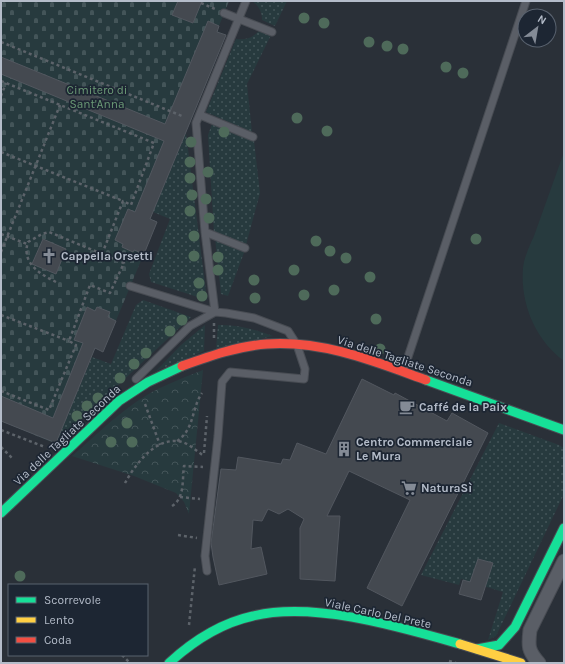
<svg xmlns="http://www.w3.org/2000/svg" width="565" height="664" font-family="Karla,sans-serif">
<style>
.grass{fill:url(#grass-dots)}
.cemetery{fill:url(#cemetery-stones)}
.park{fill:url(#park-crowns)}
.pitch{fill:#273a3e}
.building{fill:#444950;stroke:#52575f}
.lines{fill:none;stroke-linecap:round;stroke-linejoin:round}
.lane-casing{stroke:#484c53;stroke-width:9}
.street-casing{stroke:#484c53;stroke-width:15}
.fast-casing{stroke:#484c53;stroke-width:11}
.slow-casing{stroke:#484c53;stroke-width:11}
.jam-casing{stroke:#484c53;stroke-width:11}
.path{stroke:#5d636a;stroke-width:2.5;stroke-dasharray:3 3;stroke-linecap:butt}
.lane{stroke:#5a5e66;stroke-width:7}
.street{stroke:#5a5e66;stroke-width:13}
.fast{stroke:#16e098;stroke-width:9}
.slow{stroke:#ffcf43;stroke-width:9}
.jam{stroke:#f24e42;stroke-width:9}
.tree{fill:#4e6a5a}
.labels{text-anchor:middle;stroke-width:3.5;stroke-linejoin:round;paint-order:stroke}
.park-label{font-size:12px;fill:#6b9a76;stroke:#1d2633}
.poi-label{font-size:12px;font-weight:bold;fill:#b4bcc9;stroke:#1d2633;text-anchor:start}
.street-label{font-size:12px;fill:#b4bcc9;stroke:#1d2633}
</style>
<defs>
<pattern id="grass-dots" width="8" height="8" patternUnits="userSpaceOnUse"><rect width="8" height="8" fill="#273a3e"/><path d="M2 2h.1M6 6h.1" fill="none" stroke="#445559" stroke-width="1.8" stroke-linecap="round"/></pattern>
<pattern id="cemetery-stones" width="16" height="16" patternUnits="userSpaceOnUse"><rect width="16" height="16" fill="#273a3e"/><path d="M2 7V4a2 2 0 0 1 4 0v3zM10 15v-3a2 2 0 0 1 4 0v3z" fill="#445559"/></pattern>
<pattern id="park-crowns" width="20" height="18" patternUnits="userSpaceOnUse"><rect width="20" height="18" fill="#273a3e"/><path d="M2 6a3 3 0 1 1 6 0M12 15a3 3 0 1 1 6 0" fill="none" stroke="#445559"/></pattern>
</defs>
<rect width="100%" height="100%" fill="#2a3038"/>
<path class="grass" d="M 252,1 L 287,1 L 275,26 L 262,20 C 262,12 259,6 252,1 Z
M 259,31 L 271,35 L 247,84 L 252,132 L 206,112 L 236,39 C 246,40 252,38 259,31 Z
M 212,124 L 254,141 L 260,193 L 246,245 L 214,233 L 208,135 Z
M 186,133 L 207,300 L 151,282 L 149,274 L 170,219 L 153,212 Z
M 215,238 L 245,250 L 228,296 L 221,294 Z
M 143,300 L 191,317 L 56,443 L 92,357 L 111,364 L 136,305 Z
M 205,325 L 204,351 L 156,371 L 181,345 Z
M 218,325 C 237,324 256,330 273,336 L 216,348 Z
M 499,423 L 559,445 L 564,448 L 564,494 L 496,636 L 488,640 L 503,592 L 461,579 L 459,585 L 421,575 Z"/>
<path class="cemetery" d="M 1,1 L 229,1 L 217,31 L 226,35 L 150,218 L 157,222 L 103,352 L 95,348 L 56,444 L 1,421 Z"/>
<path class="park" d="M 203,370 L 189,514 L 184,502 L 176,493 L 134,476 L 72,456 C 93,438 113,418 136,402 C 156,388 180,379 203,370 Z"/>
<path class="pitch" d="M 564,152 L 564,361 C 535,340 520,303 523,268 C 524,257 530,245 534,236 C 544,208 554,180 564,152 Z"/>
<path class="building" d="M 178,1 L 202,1 L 193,23 L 172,15 Z
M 208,21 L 219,26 L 217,32 L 226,35 L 150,219 L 157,222 L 144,254 L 134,250 L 133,252 L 122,247 L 123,244 L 115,240 L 128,209 L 135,212 L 164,141 L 1,74 L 1,57 L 165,124 Z
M 43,239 L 66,249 L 56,274 L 32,264 Z
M 87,307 L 95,311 L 97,307 L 110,312 L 108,317 L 116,321 L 103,352 L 95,348 L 56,443 L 1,421 L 1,396 L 53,418 L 83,343 L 74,340 Z
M 362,379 L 394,395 L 395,393 L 447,421 L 452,413 L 488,433 L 402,606 L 367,588 L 410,500 L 349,471 L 327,516 L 340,516 L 335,581 L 300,579 L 300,528 L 304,519 L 288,509 L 279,514 L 268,509 L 262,521 L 253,520 L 251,549 L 261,547 L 267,574 L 219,585 L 213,557 L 211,543 L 221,469 L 236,470 L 238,457 L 281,464 L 283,459 L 290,460 L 297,443 L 326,454 Z
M 478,559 L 493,563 L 481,600 L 459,594 L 463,580 L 470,582 Z"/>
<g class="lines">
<defs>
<path id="lane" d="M 224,13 L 272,32
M 200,115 L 253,137
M 205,232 L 245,248
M 130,286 L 215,312 L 226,313 L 254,318 L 288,331 L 297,345 L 305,369 L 304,379 L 230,372 L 222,382 L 218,436 L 205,556 L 207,571
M 215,312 L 205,232 L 196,123 L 246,1
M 404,369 L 526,1
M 136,379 L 190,326 L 215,312"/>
<path id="street" d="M 539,663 C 528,651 528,646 530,630 L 564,561"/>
<path id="fast" d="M 426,380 L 564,430
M 1,513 L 119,401 L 148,382 L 182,366
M 477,649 L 499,645 L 515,627 L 564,528
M 169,663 C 193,641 221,623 253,616 C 314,601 400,627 460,644"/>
<path id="slow" d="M 460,644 L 521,663"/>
<path id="jam" d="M 182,366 C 210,356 238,346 267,344 C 323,340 376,362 426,380"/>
</defs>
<use href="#lane" class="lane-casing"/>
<use href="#street" class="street-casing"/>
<use href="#fast" class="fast-casing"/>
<use href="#slow" class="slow-casing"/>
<use href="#jam" class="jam-casing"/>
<path class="path" d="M 201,3 L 215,9
M 1,42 L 182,116
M 1,81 L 154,143 L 131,205 L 123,201 L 102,254
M 1,96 L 6,83
M 1,152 L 123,201
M 1,234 L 27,244
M 1,252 L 60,105
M 56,282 C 40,274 21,263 28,242 L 42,234 L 49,232 L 124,263 L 116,280 L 117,280
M 1,315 L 69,341
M 214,338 L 214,323
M 1,391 L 49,410 L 76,345 L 69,341 L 90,285 L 110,293 L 116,280
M 145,404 L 160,445
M 1,430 L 45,447
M 177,441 C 195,429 191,409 202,393
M 1,447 L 13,459
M 204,453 L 207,416
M 125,483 C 135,465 153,440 176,441 C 187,441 196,451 204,456
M 180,497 L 200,499
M 172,506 C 185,498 182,480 184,466 L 203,467
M 178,535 L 197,538
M 189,625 L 195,566
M 122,655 L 130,663
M 449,661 L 456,663"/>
<use href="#lane" class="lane"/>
<use href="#street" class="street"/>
<use href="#fast" class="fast"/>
<use href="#slow" class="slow"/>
<use href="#jam" class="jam"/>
</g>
<g class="tree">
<circle cx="304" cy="18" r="5.5"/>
<circle cx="324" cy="23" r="5.5"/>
<circle cx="369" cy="42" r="5.5"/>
<circle cx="387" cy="46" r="5.5"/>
<circle cx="403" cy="49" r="5.5"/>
<circle cx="446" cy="67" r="5.5"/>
<circle cx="463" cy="73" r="5.5"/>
<circle cx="297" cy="118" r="5.5"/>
<circle cx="327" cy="131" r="5.5"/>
<circle cx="224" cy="132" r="5.5"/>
<circle cx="191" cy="142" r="5.5"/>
<circle cx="190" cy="162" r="5.5"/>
<circle cx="208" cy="172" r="5.5"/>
<circle cx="190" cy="178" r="5.5"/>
<circle cx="192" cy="195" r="5.5"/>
<circle cx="206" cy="199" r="5.5"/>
<circle cx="190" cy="211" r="5.5"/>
<circle cx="209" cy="218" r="5.5"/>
<circle cx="194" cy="236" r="5.5"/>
<circle cx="476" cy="239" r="5.5"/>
<circle cx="316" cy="241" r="5.5"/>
<circle cx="330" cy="251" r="5.5"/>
<circle cx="194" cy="256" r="5.5"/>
<circle cx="218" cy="257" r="5.5"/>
<circle cx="346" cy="258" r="5.5"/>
<circle cx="218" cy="270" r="5.5"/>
<circle cx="294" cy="270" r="5.5"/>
<circle cx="370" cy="277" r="5.5"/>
<circle cx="254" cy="280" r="5.5"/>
<circle cx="199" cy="283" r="5.5"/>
<circle cx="334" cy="290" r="5.5"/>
<circle cx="304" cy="295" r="5.5"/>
<circle cx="202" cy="296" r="5.5"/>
<circle cx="255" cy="298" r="5.5"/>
<circle cx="376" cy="319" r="5.5"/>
<circle cx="182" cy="320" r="5.5"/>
<circle cx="170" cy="331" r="5.5"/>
<circle cx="380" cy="349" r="5.5"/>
<circle cx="146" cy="353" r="5.5"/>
<circle cx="134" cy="364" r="5.5"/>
<circle cx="120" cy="378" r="5.5"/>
<circle cx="98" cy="398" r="5.5"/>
<circle cx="87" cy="406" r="5.5"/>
<circle cx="77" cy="416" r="5.5"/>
<circle cx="127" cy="423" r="5.5"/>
<circle cx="111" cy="442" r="5.5"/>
<circle cx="132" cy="442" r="5.5"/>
<circle cx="20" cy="576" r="5.5"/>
</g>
<defs>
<symbol id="church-bare" viewBox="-9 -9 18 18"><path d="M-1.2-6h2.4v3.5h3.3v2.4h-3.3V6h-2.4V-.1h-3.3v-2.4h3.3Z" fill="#848b96" stroke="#1d2633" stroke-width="2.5" paint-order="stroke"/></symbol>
<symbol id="cafe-bare" viewBox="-9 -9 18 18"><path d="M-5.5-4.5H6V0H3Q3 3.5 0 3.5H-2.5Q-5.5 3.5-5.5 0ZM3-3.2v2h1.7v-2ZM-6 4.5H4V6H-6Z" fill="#848b96" stroke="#1d2633" stroke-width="2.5" paint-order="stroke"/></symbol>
<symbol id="building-bare" viewBox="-9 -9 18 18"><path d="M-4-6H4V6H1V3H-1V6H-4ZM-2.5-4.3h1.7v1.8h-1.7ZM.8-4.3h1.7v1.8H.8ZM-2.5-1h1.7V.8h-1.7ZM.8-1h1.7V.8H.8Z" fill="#848b96" stroke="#1d2633" stroke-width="2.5" paint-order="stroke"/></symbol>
<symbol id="supermarket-bare" viewBox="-9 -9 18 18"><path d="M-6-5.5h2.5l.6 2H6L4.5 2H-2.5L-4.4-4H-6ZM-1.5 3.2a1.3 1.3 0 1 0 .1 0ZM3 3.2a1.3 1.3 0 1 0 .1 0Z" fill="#848b96" stroke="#1d2633" stroke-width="2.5" paint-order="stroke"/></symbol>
</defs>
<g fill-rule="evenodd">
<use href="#church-bare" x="38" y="245" width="22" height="22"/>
<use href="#cafe-bare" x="396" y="396" width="22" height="22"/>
<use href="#building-bare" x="333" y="438" width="22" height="22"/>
<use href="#supermarket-bare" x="398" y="477" width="22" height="22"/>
</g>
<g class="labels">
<g class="park-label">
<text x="97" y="94">Cimitero di<tspan x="97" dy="14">Sant'Anna</tspan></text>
</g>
<g class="poi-label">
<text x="61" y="260">Cappella Orsetti</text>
<text x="419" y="411">Caffé de la Paix</text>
<text x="356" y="446">Centro Commerciale<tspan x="356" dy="14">Le Mura</tspan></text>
<text x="421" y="492">NaturaSì</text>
</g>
<g class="street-label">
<text transform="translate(405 361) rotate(18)" y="4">Via delle Tagliate Seconda</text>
<text transform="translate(67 435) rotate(-43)" y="4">Via delle Tagliate Seconda</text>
<text transform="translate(378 613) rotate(12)" y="4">Viale Carlo Del Prete</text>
</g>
</g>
<rect width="565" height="664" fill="none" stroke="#b4bcc9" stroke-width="4"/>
<rect x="8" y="584" width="140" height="72" fill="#1d2633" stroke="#59626f"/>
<rect x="16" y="597" width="20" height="6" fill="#16e098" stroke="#59626f"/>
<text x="44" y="604" font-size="12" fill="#b4bcc9">Scorrevole</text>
<rect x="16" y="617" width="20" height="6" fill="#ffcf43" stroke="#59626f"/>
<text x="44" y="624" font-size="12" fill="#b4bcc9">Lento</text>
<rect x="16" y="637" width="20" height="6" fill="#f24e42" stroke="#59626f"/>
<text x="44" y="644" font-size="12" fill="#b4bcc9">Coda</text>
<g transform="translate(537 28) rotate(31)"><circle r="19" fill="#1d2633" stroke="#59626f"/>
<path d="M0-3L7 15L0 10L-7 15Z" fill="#848b96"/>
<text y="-6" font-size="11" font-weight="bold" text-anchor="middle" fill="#b4bcc9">N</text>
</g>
</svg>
